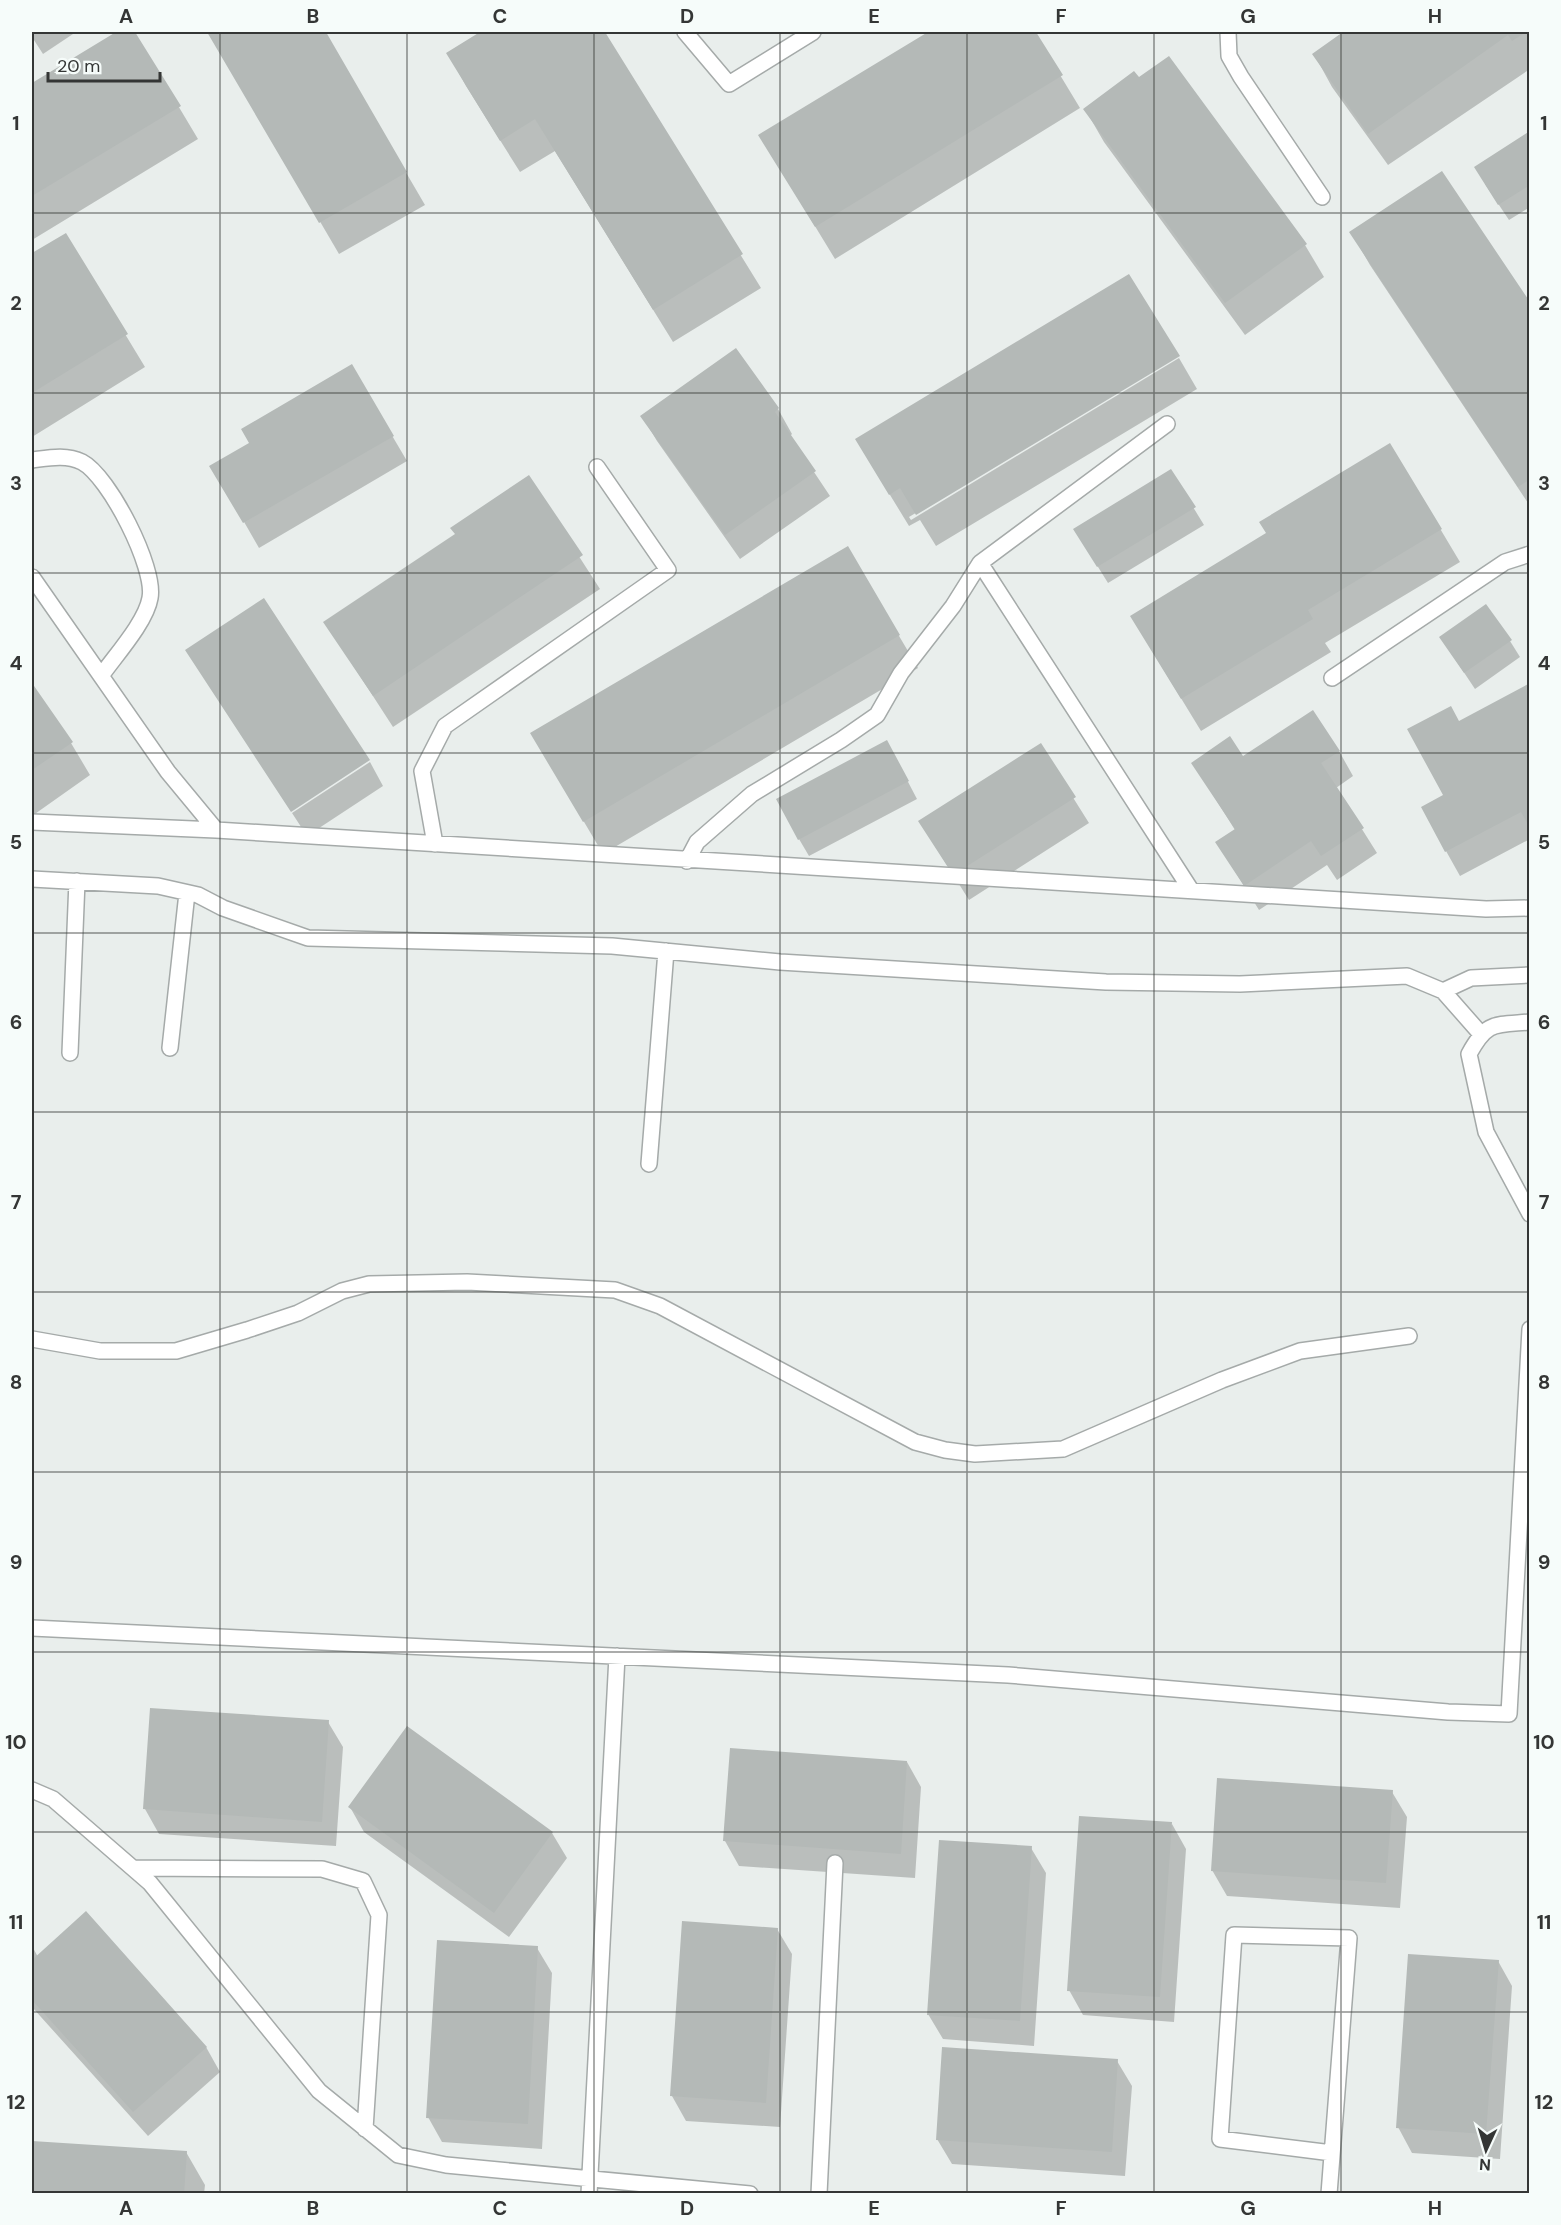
<svg xmlns="http://www.w3.org/2000/svg" width="1561" height="2225" font-family="'DM Sans',sans-serif">
<style>
.shadow{fill:#0003}
.building{fill:#b4b9b7}
.lines{fill:none;stroke-linecap:round;stroke-linejoin:round}
.service-casing{stroke:#a5aaa9;stroke-width:18}
.service{stroke:#fff;stroke-width:15}
.grid{fill:none;stroke:#343635;stroke-width:1.5;stroke-opacity:0.55}
.neatline{fill:none;stroke:#343635;stroke-width:2}
.grid-label{font-size:20px;text-anchor:middle;font-weight:bold;fill:#343635}
</style>
<rect width="100%" height="100%" fill="#e9eeec"/>
<path class="shadow" d="M 32,32 L 76,32 L 43,54 L 32,37 Z
M 120,32 L 134,32 L 198,139 L 32,240 L 32,87 Z
M 209,32 L 324,32 L 425,205 L 339,254 Z
M 483,32 L 603,32 L 761,288 L 673,342 L 555,151 L 520,172 L 466,86 L 448,53 Z
M 930,32 L 1034,32 L 1080,108 L 835,259 L 760,136 Z
M 1346,32 L 1530,32 L 1530,69 L 1388,165 L 1332,87 L 1314,54 Z
M 1085,109 L 1305,245 L 1324,277 L 1245,335 L 1104,142 Z
M 1530,133 L 1530,207 L 1509,220 L 1485,184 Z
M 1351,232 L 1530,305 L 1530,506 L 1370,265 Z
M 65,235 L 145,367 L 32,437 L 32,255 Z
M 736,350 L 778,409 L 792,434 L 790,436 L 830,496 L 740,559 L 657,441 L 642,416 Z
M 1178,356 L 909,517 L 911,520 L 1179,358 L 1197,389 L 936,546 L 920,520 L 909,526 L 876,472 Z
M 351,366 L 407,461 L 259,548 L 212,466 L 251,444 Z
M 1390,445 L 1460,562 L 1325,643 L 1331,652 L 1201,731 L 1151,649 L 1268,534 Z
M 1171,471 L 1204,525 L 1108,583 L 1085,546 Z
M 528,477 L 600,589 L 393,727 L 325,622 L 456,535 Z
M 847,548 L 918,668 L 603,854 L 551,766 Z
M 1441,638 L 1510,641 L 1520,657 L 1475,689 Z
M 1530,685 L 1530,839 L 1460,876 L 1446,851 L 1459,723 Z
M 32,686 L 71,743 L 90,775 L 32,816 Z
M 1040,745 L 1089,823 L 969,900 L 935,846 Z
M 1339,751 L 1353,776 L 1336,788 L 1377,853 L 1337,880 L 1327,865 L 1259,910 L 1217,842 L 1235,830 L 1193,763 Z
M 896,759 L 917,799 L 809,856 L 799,839 Z
M 370,762 L 383,786 L 307,836 L 292,813 Z
M 328,1722 L 343,1747 L 336,1846 L 159,1834 L 145,1809 Z
M 907,1762 L 921,1787 L 915,1878 L 739,1866 L 725,1841 Z
M 1392,1792 L 1407,1817 L 1400,1908 L 1227,1896 L 1212,1870 Z
M 350,1807 L 552,1833 L 567,1858 L 509,1937 L 364,1832 Z
M 1172,1824 L 1186,1849 L 1174,2022 L 1083,2015 L 1069,1990 Z
M 1031,1848 L 1046,1873 L 1034,2046 L 943,2039 L 928,2014 Z
M 777,1929 L 792,1954 L 780,2127 L 686,2121 L 672,2096 Z
M 32,1946 L 38,1957 L 206,2047 L 220,2072 L 148,2136 L 32,2007 Z
M 537,1948 L 552,1973 L 542,2149 L 442,2142 L 428,2117 Z
M 1498,1961 L 1512,1986 L 1500,2159 L 1412,2153 L 1398,2127 Z
M 1117,2061 L 1132,2086 L 1125,2176 L 952,2164 L 937,2139 Z
M 32,2143 L 186,2152 L 205,2185 L 204,2194 L 32,2194 Z"/>
<path class="building" d="M 116,32 L 135,32 L 181,106 L 32,196 L 32,83 Z
M 207,32 L 326,32 L 407,172 L 319,223 Z
M 480,32 L 605,32 L 743,254 L 653,310 L 535,119 L 500,141 L 446,53 Z
M 928,32 L 1036,32 L 1063,75 L 815,227 L 758,135 Z
M 1343,32 L 1526,32 L 1512,41 L 1508,35 L 1368,134 L 1312,54 Z
M 1169,56 L 1307,244 L 1225,303 L 1083,109 L 1134,71 L 1139,77 Z
M 1530,131 L 1530,185 L 1498,205 L 1474,167 Z
M 1442,171 L 1530,302 L 1530,479 L 1518,487 L 1349,232 Z
M 66,233 L 128,334 L 32,393 L 32,253 Z
M 1129,274 L 1180,356 L 916,515 L 900,488 L 889,495 L 855,439 Z
M 736,348 L 779,408 L 775,412 L 816,471 L 725,535 L 640,416 Z
M 352,364 L 394,436 L 243,523 L 209,466 L 249,443 L 241,429 Z
M 1390,443 L 1442,529 L 1308,610 L 1313,619 L 1181,699 L 1130,616 L 1266,533 L 1259,522 Z
M 1171,469 L 1196,507 L 1097,567 L 1073,529 Z
M 529,475 L 583,555 L 373,696 L 323,622 L 455,534 L 450,528 Z
M 848,546 L 900,635 L 583,822 L 530,733 Z
M 264,598 L 370,760 L 291,812 L 185,650 Z
M 1486,604 L 1512,640 L 1464,673 L 1439,637 Z
M 32,683 L 73,742 L 32,770 Z
M 1530,683 L 1530,828 L 1521,812 L 1445,852 L 1421,807 L 1443,795 L 1407,729 L 1451,706 L 1459,721 Z
M 1313,710 L 1340,751 L 1321,763 L 1364,828 L 1321,856 L 1311,841 L 1244,886 L 1215,842 L 1235,829 L 1191,763 L 1230,736 L 1243,756 Z
M 887,740 L 909,781 L 798,840 L 776,799 Z
M 1041,743 L 1076,797 L 953,875 L 918,821 Z
M 150,1708 L 329,1720 L 322,1822 L 143,1809 Z
M 407,1726 L 553,1832 L 494,1913 L 348,1807 Z
M 730,1748 L 907,1761 L 901,1854 L 723,1841 Z
M 1217,1778 L 1393,1790 L 1386,1883 L 1211,1871 Z
M 1079,1816 L 1172,1822 L 1160,1997 L 1067,1991 Z
M 939,1840 L 1032,1846 L 1020,2021 L 927,2015 Z
M 86,1911 L 207,2047 L 133,2112 L 32,2000 L 32,1960 Z
M 682,1921 L 778,1928 L 766,2103 L 670,2096 Z
M 437,1940 L 538,1946 L 528,2124 L 426,2118 Z
M 1408,1954 L 1499,1960 L 1486,2134 L 1396,2128 Z
M 942,2047 L 1118,2059 L 1112,2152 L 936,2140 Z
M 32,2141 L 187,2151 L 184,2194 L 32,2194 Z"/>
<g class="lines">
<defs>
<path id="service" d="M 685,32 L 729,84 L 813,32
M 1228,32 L 1229,56 L 1241,77 L 1322,197
M 1167,424 L 980,563 L 1191,890
M 32,460 C 48,458 66,454 82,462 C 109,476 156,568 150,598 C 146,622 115,656 101,676
M 32,577 L 168,772 L 216,830
M 1332,678 L 1505,562 L 1530,554
M 32,822 L 216,830 L 1486,909 L 1530,908
M 435,844 L 422,771 L 445,726 L 668,570 L 597,467
M 687,861 L 697,842 L 752,794 L 841,740 L 877,715 L 901,673 L 953,606 L 980,563
M 32,879 L 158,886 L 198,895 L 223,908 L 308,938 L 612,946 L 780,962 L 1106,982 L 1240,984 L 1407,976 L 1443,991 L 1480,1033
M 1443,991 L 1471,978 L 1530,975
M 1530,1022 C 1494,1025 1487,1021 1469,1054 L 1486,1132 L 1530,1214
M 170,1048 L 187,893
M 70,1053 L 77,881
M 649,1164 L 666,951
M 32,1339 L 100,1351 L 176,1351 L 247,1330 L 298,1313 L 342,1291 L 369,1284 L 467,1282 L 615,1290 L 660,1306 L 915,1442 L 945,1450 L 975,1454 L 1063,1449 L 1222,1380 L 1300,1351 L 1409,1336
M 32,1628 L 1008,1675 L 1448,1712 L 1509,1714 L 1530,1329
M 32,1790 L 53,1799 L 150,1883 L 319,2091 L 398,2155 L 446,2165 L 750,2194
M 133,1868 L 322,1869 L 363,1881 L 379,1915 L 365,2129
M 589,2194 L 617,1656
M 819,2194 L 835,1863
M 1329,2194 L 1349,1938 L 1234,1935 L 1220,2139 L 1332,2153"/>
</defs>
<use href="#service" class="service-casing"/>
<use href="#service" class="service"/>
</g>
<path class="grid" d="M 220,32 L 220,2194M 407,32 L 407,2194M 594,32 L 594,2194M 780,32 L 780,2194M 967,32 L 967,2194M 1154,32 L 1154,2194M 1341,32 L 1341,2194M 32,213 L 1530,213M 32,393 L 1530,393M 32,573 L 1530,573M 32,753 L 1530,753M 32,933 L 1530,933M 32,1112 L 1530,1112M 32,1292 L 1530,1292M 32,1472 L 1530,1472M 32,1652 L 1530,1652M 32,1832 L 1530,1832M 32,2012 L 1530,2012"/>
<rect width="1561" height="2225" fill="none" stroke="#f6fcfa" stroke-width="66"/>
<g transform="translate(1486 2150) rotate(184)" stroke="#f6fcfa" stroke-width="4.5" paint-order="stroke">
<path d="M0-4.5L10 22L0 15L-10 22Z" fill="#343635"/>
<text y="-9" font-size="16" font-weight="bold" text-anchor="middle" fill="#343635">N</text>
</g>
<path d="M48 72v9h112v-9" fill="none" stroke="#343635" stroke-width="3"/>
<text x="57" y="72" font-size="18" fill="#343635" stroke="#f6fcfa" stroke-width="4.5" paint-order="stroke">20 m</text>
<rect x="33" y="33" width="1495" height="2159" class="neatline"/>
<g class="grid-label">
<text x="126" y="23">A</text>
<text x="313" y="23">B</text>
<text x="500" y="23">C</text>
<text x="687" y="23">D</text>
<text x="874" y="23">E</text>
<text x="1061" y="23">F</text>
<text x="1248" y="23">G</text>
<text x="1435" y="23">H</text>
<text x="16" y="130">1</text>
<text x="1544" y="130">1</text>
<text x="16" y="310">2</text>
<text x="1544" y="310">2</text>
<text x="16" y="490">3</text>
<text x="1544" y="490">3</text>
<text x="16" y="670">4</text>
<text x="1544" y="670">4</text>
<text x="16" y="849">5</text>
<text x="1544" y="849">5</text>
<text x="16" y="1029">6</text>
<text x="1544" y="1029">6</text>
<text x="16" y="1209">7</text>
<text x="1544" y="1209">7</text>
<text x="16" y="1389">8</text>
<text x="1544" y="1389">8</text>
<text x="16" y="1569">9</text>
<text x="1544" y="1569">9</text>
<text x="16" y="1749">10</text>
<text x="1544" y="1749">10</text>
<text x="16" y="1929">11</text>
<text x="1544" y="1929">11</text>
<text x="16" y="2109">12</text>
<text x="1544" y="2109">12</text>
<text x="126" y="2215">A</text>
<text x="313" y="2215">B</text>
<text x="500" y="2215">C</text>
<text x="687" y="2215">D</text>
<text x="874" y="2215">E</text>
<text x="1061" y="2215">F</text>
<text x="1248" y="2215">G</text>
<text x="1435" y="2215">H</text>
</g>
</svg>
